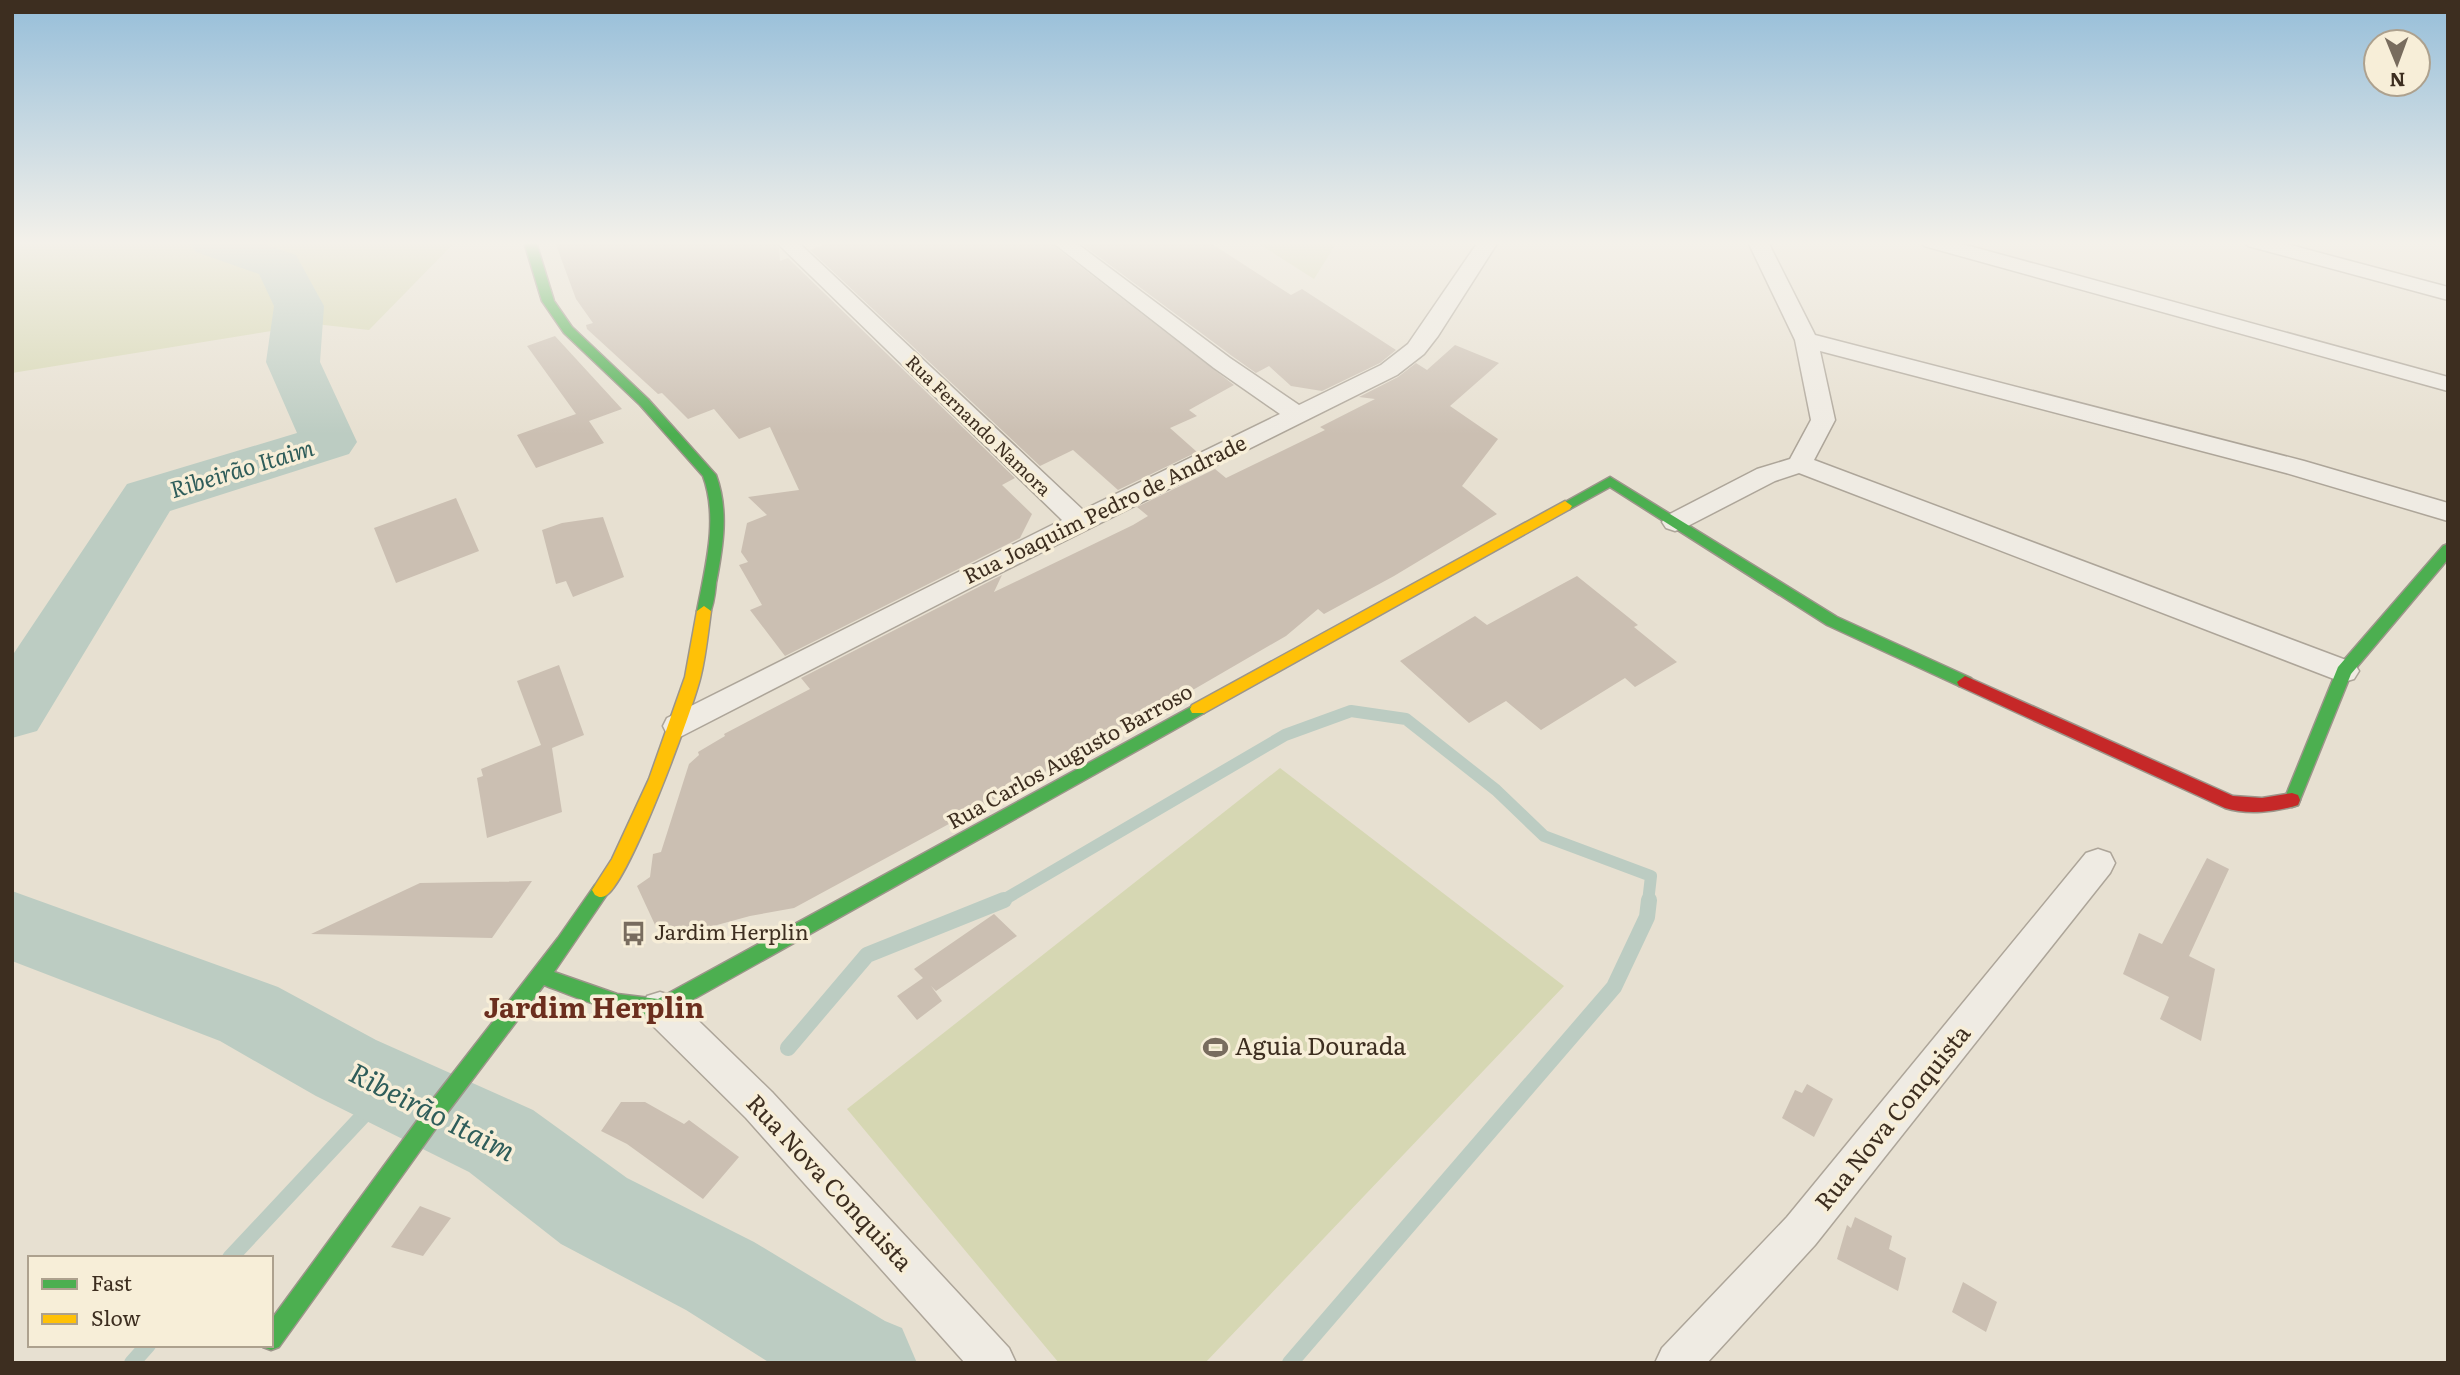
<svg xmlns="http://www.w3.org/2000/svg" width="2460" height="1375" font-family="Literata,serif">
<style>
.green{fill:#d6d7b3}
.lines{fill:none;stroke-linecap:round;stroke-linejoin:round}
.stream-far1{stroke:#bcccc2;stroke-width:12}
.stream{stroke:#bcccc2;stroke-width:16}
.river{fill:#bcccc2;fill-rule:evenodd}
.building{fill:#cbbfb2}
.street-casing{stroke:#ada599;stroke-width:3}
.fast-casing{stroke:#9c958a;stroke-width:3}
.slow-casing{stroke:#9c958a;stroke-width:3}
.jam-casing{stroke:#9c958a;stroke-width:3}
.street{fill:#efebe3;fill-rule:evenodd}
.fast{fill:#4caf50;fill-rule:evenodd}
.slow{fill:#ffc107;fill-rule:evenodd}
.jam{fill:#c62828;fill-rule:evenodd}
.labels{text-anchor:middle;stroke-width:7;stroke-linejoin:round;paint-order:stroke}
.far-street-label{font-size:18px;fill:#3d2e20;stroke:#f7eed8}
.street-label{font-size:21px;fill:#3d2e20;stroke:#f7eed8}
.poi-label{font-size:21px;fill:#3d2e20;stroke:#f7eed8;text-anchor:start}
.water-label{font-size:23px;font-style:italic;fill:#2f5d5a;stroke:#f7eed8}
.near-poi-label{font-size:24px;fill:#3d2e20;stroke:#f7eed8;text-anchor:start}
.near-street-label{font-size:24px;fill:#3d2e20;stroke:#f7eed8}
.near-quarter-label{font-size:28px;font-weight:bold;fill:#6b2e1e;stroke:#f7eed8}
.near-water-label{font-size:28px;font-style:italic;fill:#2f5d5a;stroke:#f7eed8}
</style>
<rect width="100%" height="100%" fill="#e7e0d1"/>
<path class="green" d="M 12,242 L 455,242 L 369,330 L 315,324 L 12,373 Z
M 1256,242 L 1337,242 L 1314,279 Z
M 1280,768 L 1564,986 L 1205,1363 L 1059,1363 L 847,1109 Z"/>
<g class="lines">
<path class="stream-far1" d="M 1000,902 L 1285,735 L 1351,711 L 1406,719 L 1496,790 L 1544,836 L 1651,876 L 1648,902"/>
<path class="stream" d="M 788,1048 L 867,955 L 1004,900
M 230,1258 L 389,1088
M 132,1363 L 148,1345
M 1290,1363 L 1614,987 L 1647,917 L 1649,900"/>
<path class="river" d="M 189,242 L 259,242 L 296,255 L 324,306 L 320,362 L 357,442 L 349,454 L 170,511 L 37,731 L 12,738 L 12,656 L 127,484 L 297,433 L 266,362 L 274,306 L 259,274 L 196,252 Z
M 12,891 L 278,987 L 376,1040 L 533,1110 L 627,1178 L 754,1242 L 885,1321 L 902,1328 L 917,1363 L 770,1363 L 686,1310 L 561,1244 L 469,1172 L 316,1096 L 220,1041 L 12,961 Z"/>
</g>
<path class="building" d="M 555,242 L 773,242 L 779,248 L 780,261 L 788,258 L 1015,478 L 1002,485 L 1032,514 L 1020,538 L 785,656 L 750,610 L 762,605 L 739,565 L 748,562 L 741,552 L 747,523 L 767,515 L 748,497 L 799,490 L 770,427 L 739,439 L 714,409 L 688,419 L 662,393 L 658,394 L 587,329 L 586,325 L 593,323 L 576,299 Z
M 831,242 L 1049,242 L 1234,385 L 1189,410 L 1197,416 L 1170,428 L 1197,452 L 1118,490 L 1073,450 L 1040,466 L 810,250 Z
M 1079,242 L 1209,242 L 1291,295 L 1302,289 L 1396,350 L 1380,363 L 1322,391 L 1291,386 L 1269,366 L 1256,373 L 1232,356 Z
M 555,336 L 622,409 L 589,421 L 604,443 L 536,468 L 517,435 L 576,414 L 527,346 Z
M 1455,345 L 1499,363 L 1450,406 L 1498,439 L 1462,486 L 1497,514 L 1394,576 L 1324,614 L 1318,609 L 1286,636 L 1167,705 L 1165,703 L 1133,724 L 794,908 L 750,916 L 662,940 L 637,886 L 650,877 L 653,854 L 661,852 L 689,764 L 699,755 L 698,752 L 725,736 L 724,734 L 810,689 L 801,678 L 1002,575 L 994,592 L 1133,525 L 1148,516 L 1137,507 L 1215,469 L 1226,478 L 1325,430 L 1320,427 L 1375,399 L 1359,397 L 1398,377 L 1416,363 L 1427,370 Z
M 456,498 L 479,551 L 396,583 L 374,528 Z
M 603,517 L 624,577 L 573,597 L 566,581 L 556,584 L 542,530 L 562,523 Z
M 1577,576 L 1638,625 L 1634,627 L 1677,662 L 1635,687 L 1625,678 L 1541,730 L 1506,701 L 1469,723 L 1400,661 L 1475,616 L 1487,625 Z
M 559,665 L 584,735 L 552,748 L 562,812 L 487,838 L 477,778 L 483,776 L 481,769 L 541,745 L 517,681 Z
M 2207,858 L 2229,869 L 2189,956 L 2215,969 L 2201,1041 L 2160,1019 L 2169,997 L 2123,974 L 2139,933 L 2162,944 Z
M 532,881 L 492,938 L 311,934 L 420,883 Z
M 994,914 L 1017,936 L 936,991 L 931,986 L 942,1001 L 917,1020 L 897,996 L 923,978 L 914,969 Z
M 1807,1084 L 1833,1099 L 1814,1137 L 1782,1118 L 1795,1090 L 1802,1093 Z
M 621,1102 L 645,1102 L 684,1124 L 689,1120 L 739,1157 L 703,1199 L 627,1144 L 601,1131 Z
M 420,1206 L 451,1218 L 423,1256 L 391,1247 Z
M 1855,1217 L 1892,1236 L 1889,1249 L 1906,1258 L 1898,1291 L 1837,1259 L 1847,1225 L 1851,1228 Z
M 1963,1282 L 1997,1302 L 1986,1332 L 1952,1312 Z"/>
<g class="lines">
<defs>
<path id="street" d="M 776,242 L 798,242 L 1083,510 L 1280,414 L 1214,368 L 1052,242 L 1075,242 L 1230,358 L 1299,405 L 1381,365 L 1408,344 L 1478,242 L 1498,242 L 1438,336 L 1424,354 L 1397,375 L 972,587 L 678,738 L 667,734 L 663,726 L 667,718 L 1062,520 Z
M 1748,242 L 1768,242 L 1815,335 L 2304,461 L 2448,503 L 2448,521 L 2286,473 L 1820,351 L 1835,420 L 1814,460 L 2354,663 L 2359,671 L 2354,679 L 2344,682 L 2334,679 L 1799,473 L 1775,481 L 1684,528 L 1675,531 L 1666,528 L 1662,522 L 1666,516 L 1757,469 L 1790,459 L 1811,420 L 1795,340 Z
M 1921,242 L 1955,242 L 2448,377 L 2448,391 L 1924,246 Z
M 2245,242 L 2279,242 L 2448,287 L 2448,300 L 2248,246 Z
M 2098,849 L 2110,853 L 2115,863 L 2110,873 L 1815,1245 L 1707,1363 L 1655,1363 L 1662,1348 L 1787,1217 L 2086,853 Z
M 660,992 L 673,996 L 772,1092 L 1009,1348 L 1016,1363 L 965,1363 L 746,1118 L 647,1020 L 642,1008 L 647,996 Z"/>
<path id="fast" d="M 524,242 L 536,242 L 554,301 L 572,327 L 648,399 L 716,475 C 729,510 723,547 716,583 C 715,593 714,605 709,615 L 699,615 L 697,611 C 705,568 719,519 703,476 L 640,405 L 564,333 L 542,301 Z
M 1610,477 L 1837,617 L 1971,678 L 1973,682 L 1971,686 L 1959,686 L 1827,625 L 1610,487 L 1570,509 L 1560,509 L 1558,506 Z
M 2448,544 L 2448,559 L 2351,674 L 2300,800 L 2298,805 L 2292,807 L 2286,805 L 2284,800 L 2338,667 L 2443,546 Z
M 1198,703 L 1204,705 L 1206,709 L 1204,713 L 667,1014 C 638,1025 573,996 544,985 L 447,1113 L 279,1347 L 271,1350 L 263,1347 L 271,1345 L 271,1320 L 433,1099 L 558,938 L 595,885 L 601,882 L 607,885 L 610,890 L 554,972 L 617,994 L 658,999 Z"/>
<path id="slow" d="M 1565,501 L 1572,506 L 1570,509 L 1204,713 L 1192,713 L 1190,709 L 1192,705 Z
M 704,606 L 711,611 C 708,632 706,654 701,675 C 694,707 628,886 605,896 C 600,898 599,897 595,895 L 592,890 L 612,859 L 649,779 L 685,677 L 697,611 Z"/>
<path id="jam" d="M 1965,676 L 2233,796 L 2262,798 L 2292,793 L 2298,795 L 2300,800 L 2298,805 C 2276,812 2247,815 2225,808 L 1959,686 L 1957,682 Z"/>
</defs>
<use href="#street" class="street-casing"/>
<use href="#fast" class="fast-casing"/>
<use href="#slow" class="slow-casing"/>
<use href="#jam" class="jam-casing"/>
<use href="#street" class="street"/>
<use href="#fast" class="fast"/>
<use href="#slow" class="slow"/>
<use href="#jam" class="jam"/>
</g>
<linearGradient id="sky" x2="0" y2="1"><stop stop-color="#96bed9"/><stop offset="0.56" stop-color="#f4f1ea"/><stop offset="1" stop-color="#f4f1ea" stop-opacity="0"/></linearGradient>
<rect width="2460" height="434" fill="url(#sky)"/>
<defs>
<symbol id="bus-bare" viewBox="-9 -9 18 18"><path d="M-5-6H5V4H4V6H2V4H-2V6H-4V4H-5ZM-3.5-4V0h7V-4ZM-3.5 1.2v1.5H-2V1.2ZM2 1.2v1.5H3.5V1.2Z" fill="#786c5e" stroke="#f7eed8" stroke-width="2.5" paint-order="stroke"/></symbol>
<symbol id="stadium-bare" viewBox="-9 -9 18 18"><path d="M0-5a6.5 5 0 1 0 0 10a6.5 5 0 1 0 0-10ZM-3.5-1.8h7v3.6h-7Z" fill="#786c5e" stroke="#f7eed8" stroke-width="2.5" paint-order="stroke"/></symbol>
</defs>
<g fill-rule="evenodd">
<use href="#bus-bare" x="616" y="916" width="35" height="35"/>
<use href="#stadium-bare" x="1198" y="1030" width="35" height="35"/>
</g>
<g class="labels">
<g class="far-street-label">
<text transform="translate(978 426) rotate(44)" y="6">Rua Fernando Namora</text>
</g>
<g class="street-label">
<text transform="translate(1105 510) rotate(-26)" y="7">Rua Joaquim Pedro de Andrade</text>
<text transform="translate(1070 757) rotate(-29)" y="7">Rua Carlos Augusto Barroso</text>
</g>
<g class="poi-label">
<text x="654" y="940">Jardim Herplin</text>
</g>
<g class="water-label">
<text transform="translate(242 469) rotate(-17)" y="8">Ribeirão Itaim</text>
</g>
<g class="near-poi-label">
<text x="1235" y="1055">Aguia Dourada</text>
</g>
<g class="near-street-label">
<text transform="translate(1893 1118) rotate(-51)" y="8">Rua Nova Conquista</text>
<text transform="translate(829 1183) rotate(47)" y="8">Rua Nova Conquista</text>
</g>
<g class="near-quarter-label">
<text x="594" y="1018">Jardim Herplin</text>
</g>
<g class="near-water-label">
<text transform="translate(432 1112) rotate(27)" y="10">Ribeirão Itaim</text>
</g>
</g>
<rect width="2460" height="1375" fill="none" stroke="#3d2e20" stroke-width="28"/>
<rect x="28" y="1256" width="245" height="91" fill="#f7eed8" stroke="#ada18e" stroke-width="2"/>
<rect x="42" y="1279" width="35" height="10" fill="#4caf50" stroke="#ada18e" stroke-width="2"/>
<text x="91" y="1291" font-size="21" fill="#3d2e20">Fast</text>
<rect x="42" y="1314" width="35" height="10" fill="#ffc107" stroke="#ada18e" stroke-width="2"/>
<text x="91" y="1326" font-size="21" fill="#3d2e20">Slow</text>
<g transform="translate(2397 63) rotate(179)"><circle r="33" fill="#f7eed8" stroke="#ada18e" stroke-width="2"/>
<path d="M0-5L12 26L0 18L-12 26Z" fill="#786c5e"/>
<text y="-10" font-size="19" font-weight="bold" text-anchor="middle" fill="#3d2e20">N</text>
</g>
</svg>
